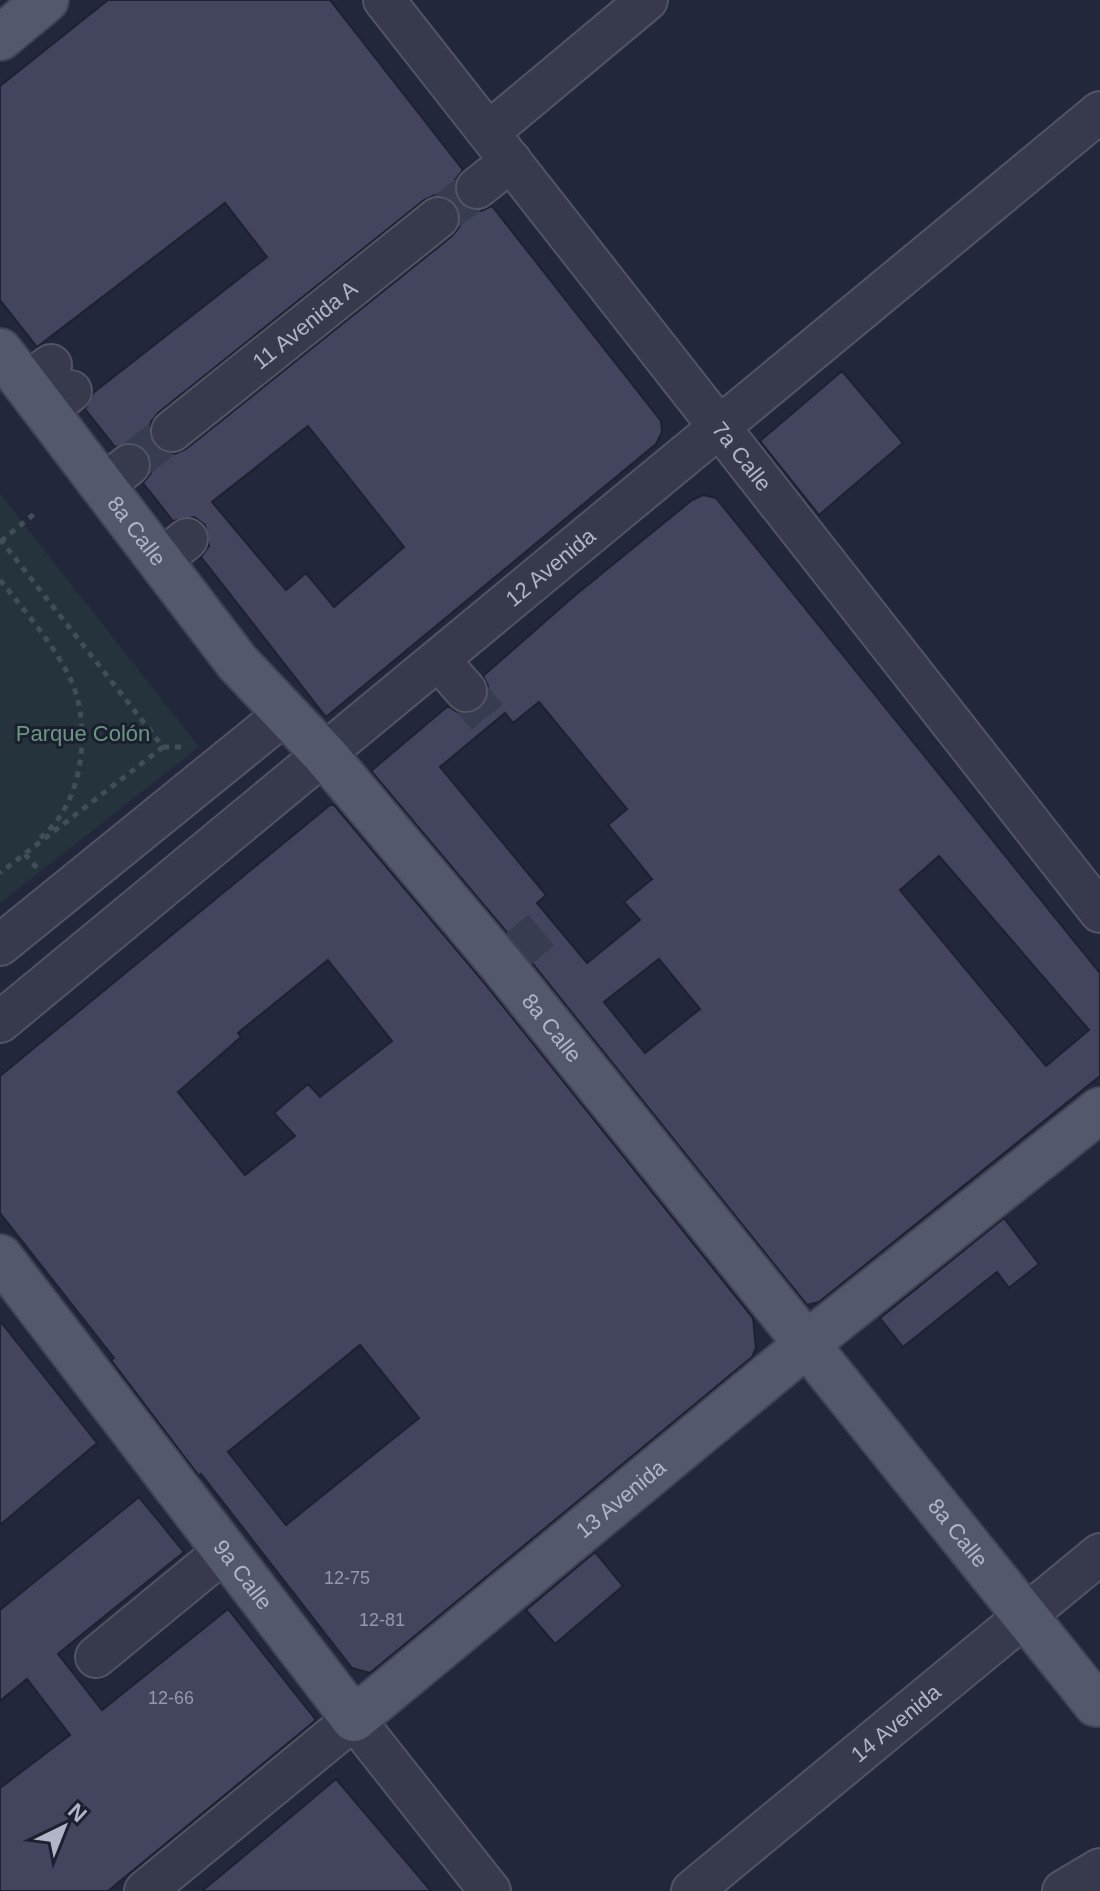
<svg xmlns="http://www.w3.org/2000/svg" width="1100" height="1891" font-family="Arial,sans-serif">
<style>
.green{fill:#25333c}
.building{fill:#42455d;stroke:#1e2132;stroke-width:2;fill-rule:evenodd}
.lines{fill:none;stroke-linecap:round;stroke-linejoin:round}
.minor-tunnel{stroke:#383c50;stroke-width:40;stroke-dasharray:40 20;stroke-linecap:butt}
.minor-casing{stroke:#525466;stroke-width:44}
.major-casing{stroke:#404354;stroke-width:48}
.path{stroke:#404f57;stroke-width:5;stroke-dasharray:6 6;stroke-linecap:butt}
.minor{stroke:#373a4c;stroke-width:40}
.major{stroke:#54586c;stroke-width:44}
.labels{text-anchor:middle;stroke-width:6;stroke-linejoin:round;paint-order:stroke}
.number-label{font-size:18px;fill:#9698ac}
.street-label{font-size:22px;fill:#b2b4c7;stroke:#1c1f30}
.park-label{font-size:22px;fill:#699880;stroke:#1c1f30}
</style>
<rect width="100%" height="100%" fill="#23273b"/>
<path class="green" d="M 0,494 L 199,747 L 0,903 Z"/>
<path class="building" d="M 108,0 L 330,0 L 463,170 L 455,180 L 459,202 L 469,210 L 481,211 L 492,206 L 661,421 L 662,432 L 656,444 L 326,717 L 201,557 L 209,546 L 205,525 L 194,517 L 173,521 L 143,483 L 151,473 L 147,451 L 137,443 L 115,447 L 85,409 L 93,393 L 267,257 L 225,203 L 37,347 L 0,300 L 0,86 ZM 435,195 L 455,203 L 461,214 L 460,226 L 452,236 L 186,449 L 175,454 L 155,446 L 149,434 L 151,422 L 158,413 L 424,200 ZM 308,426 L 404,547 L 334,607 L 306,573 L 286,590 L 212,502 Z
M 842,371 L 903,443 L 819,515 L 760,441 Z
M 703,495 L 716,498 L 1100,973 L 1100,1076 L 819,1302 L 807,1305 L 520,948 L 371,771 L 448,706 L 459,713 L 480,709 L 488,698 L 488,686 L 483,676 L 573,597 L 692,500 ZM 539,702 L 627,809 L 608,825 L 652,879 L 624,902 L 640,920 L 587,963 L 537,903 L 546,895 L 440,767 L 505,713 L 513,723 ZM 939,856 L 1089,1030 L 1046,1066 L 900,890 ZM 659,959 L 700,1009 L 645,1053 L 604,1002 Z
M 330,805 L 334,805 L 482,980 L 753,1318 L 756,1348 L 752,1357 L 370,1673 L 352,1668 L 201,1474 L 199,1476 L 111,1360 L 114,1358 L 0,1213 L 0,1076 ZM 328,960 L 392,1041 L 320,1097 L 308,1084 L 274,1113 L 295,1136 L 245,1175 L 178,1092 L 241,1037 L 238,1033 ZM 360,1345 L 419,1418 L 286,1525 L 228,1452 Z
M 1004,1218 L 1039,1264 L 1009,1288 L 997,1272 L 903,1347 L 880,1318 Z
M 0,1321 L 97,1443 L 0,1525 Z
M 139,1497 L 184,1552 L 58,1654 L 102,1710 L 228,1609 L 316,1720 L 108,1891 L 0,1891 L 0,1788 L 70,1735 L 27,1679 L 0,1701 L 0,1610 Z
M 595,1552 L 623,1586 L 555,1644 L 526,1610 Z
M 336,1779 L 431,1891 L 202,1891 L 255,1847 Z"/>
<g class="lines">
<path class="minor-tunnel" d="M 438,218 L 477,188
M 129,465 L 172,431
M 466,691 L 487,717
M 514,953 L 541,930"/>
<defs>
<g id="minor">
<path id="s1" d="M 384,0 L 1100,912"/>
<path d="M 489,132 L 647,0"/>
<path d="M 477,188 L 511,161"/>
<path d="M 25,384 L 51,365"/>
<path d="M 46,411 L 71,391"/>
<path id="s2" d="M 172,431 L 438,218"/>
<path d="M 114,477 L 129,465"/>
<path d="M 160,561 L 187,539"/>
<path d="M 439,660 L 466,691"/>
<path d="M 0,945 L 286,713"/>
<path id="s3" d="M 0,1022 L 1100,112"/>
<path d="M 96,1657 L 226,1550"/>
<path d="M 145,1891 L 354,1719 L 490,1891"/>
<path id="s4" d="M 692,1891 L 1100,1554"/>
<path d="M 1063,1891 L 1100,1869"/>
</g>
<g id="major">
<path d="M 0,38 L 46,0"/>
<path id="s5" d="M 0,351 L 237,662 L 325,755 L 501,964 L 1096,1704 L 1100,1703"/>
<path id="s6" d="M 0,1257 L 354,1719 L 824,1330 L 1100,1110"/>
</g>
</defs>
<use href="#minor" class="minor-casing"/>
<use href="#major" class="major-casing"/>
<path class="path" d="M 0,539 L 163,747 L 0,873
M 1,541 L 34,514
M 0,580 C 24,610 51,641 69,676 C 90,717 85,783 58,819 C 52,828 43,835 36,842
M 163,747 L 182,747
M 25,854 L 38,869"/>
<use href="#minor" class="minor"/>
<use href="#major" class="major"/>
</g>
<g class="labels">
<g class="number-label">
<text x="347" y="1584">12-75</text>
<text x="382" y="1626">12-81</text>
<text x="171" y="1704">12-66</text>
</g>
<g class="street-label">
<text dy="8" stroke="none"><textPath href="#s2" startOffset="170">11 Avenida A</textPath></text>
<text dy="8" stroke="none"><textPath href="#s1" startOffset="580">7a Calle</textPath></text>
<text dy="8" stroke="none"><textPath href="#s5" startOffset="226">8a Calle</textPath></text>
<text dy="8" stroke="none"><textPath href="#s3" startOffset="714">12 Avenida</textPath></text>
<text dy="8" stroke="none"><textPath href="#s5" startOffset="874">8a Calle</textPath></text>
<text dy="8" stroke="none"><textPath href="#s6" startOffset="928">13 Avenida</textPath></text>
<text dy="8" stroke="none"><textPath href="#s5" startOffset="1522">8a Calle</textPath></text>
<text dy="8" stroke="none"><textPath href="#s6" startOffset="400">9a Calle</textPath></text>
<text dy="8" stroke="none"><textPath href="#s4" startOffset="264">14 Avenida</textPath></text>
</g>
<g class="park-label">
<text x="83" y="741">Parque Colón</text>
</g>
</g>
<g transform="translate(64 1827) rotate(43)" stroke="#1c1f30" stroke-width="6" paint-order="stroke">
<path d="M0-6L14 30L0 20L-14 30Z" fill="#b2b4c7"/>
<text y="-12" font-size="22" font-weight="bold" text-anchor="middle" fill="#b2b4c7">N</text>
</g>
</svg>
